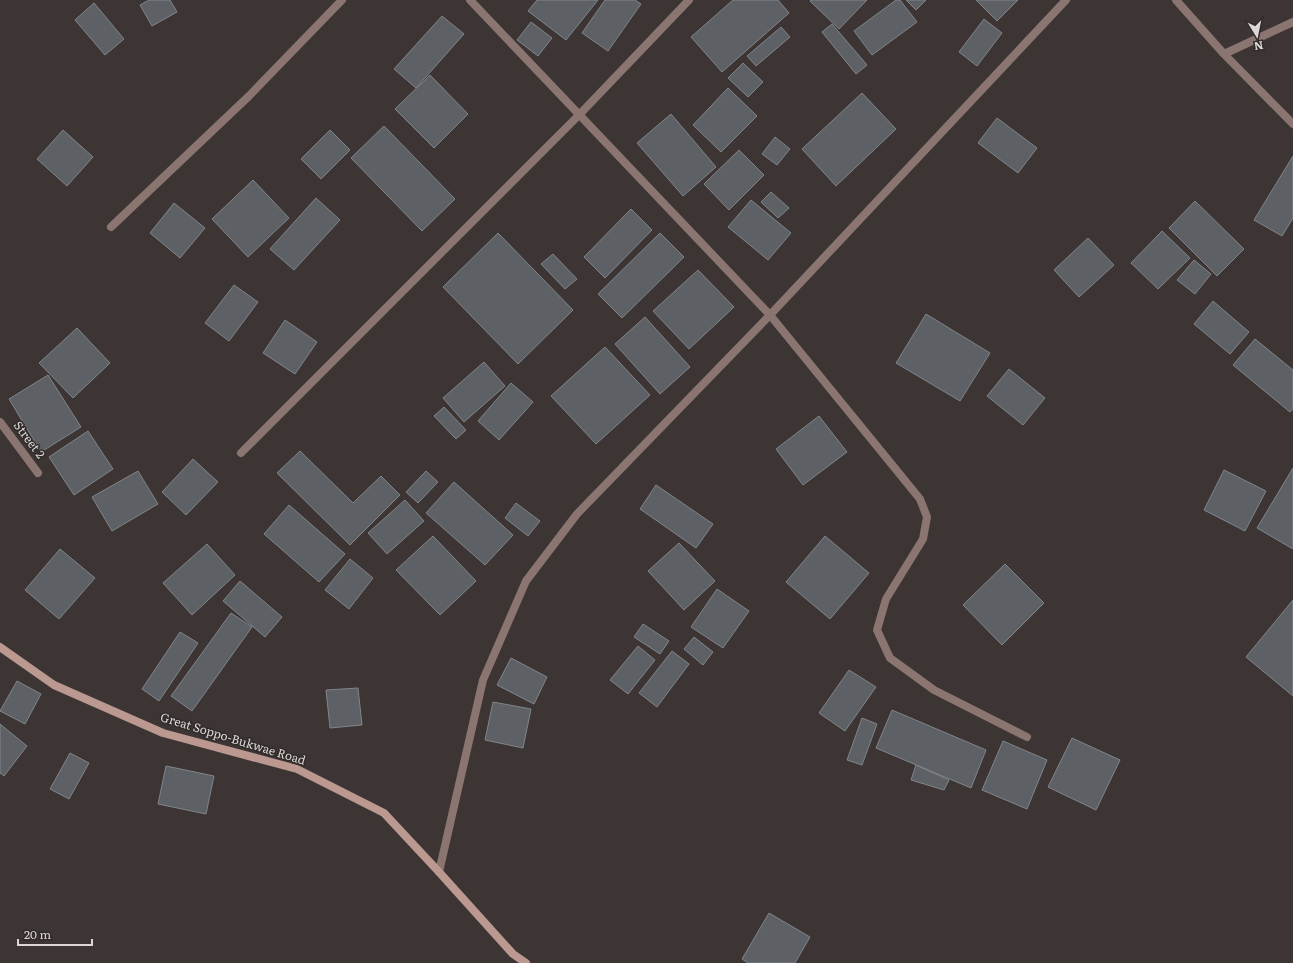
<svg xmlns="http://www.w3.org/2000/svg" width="1293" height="963" font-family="Literata,serif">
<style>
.building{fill:#5d6166;stroke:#81858a}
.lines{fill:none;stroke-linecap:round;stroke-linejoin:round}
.street{stroke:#8b7571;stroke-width:8}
.secondary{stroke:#bb9890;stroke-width:8}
.labels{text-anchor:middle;stroke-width:3;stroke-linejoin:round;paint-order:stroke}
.street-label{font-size:12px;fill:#dbd7d6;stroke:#312b2a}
</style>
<rect width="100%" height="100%" fill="#3c3534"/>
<path class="building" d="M 149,0 L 170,0 L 177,12 L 152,26 L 140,5 Z
M 537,0 L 598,0 L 566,40 L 528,11 Z
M 605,0 L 635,0 L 641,4 L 608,51 L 582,33 Z
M 733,0 L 778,0 L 789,13 L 722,72 L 691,37 Z
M 811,0 L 867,0 L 839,29 L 810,1 Z
M 896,0 L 900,0 L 917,22 L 872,55 L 854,31 Z
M 906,0 L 926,0 L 916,10 Z
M 976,0 L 1018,0 L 997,21 Z
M 94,3 L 124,39 L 105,55 L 75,20 Z
M 442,16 L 464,34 L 416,88 L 394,69 Z
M 984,19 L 1002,33 L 977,66 L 959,52 Z
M 531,22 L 552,38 L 538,56 L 517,40 Z
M 832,24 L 867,65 L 856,74 L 822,32 Z
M 781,27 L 790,37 L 756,66 L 747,56 Z
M 743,63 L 763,82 L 748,97 L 728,78 Z
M 430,75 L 468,114 L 434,148 L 395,109 Z
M 728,88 L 757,116 L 721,152 L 693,125 Z
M 862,93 L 896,129 L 836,186 L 802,149 Z
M 671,114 L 716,167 L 683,196 L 637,143 Z
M 997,118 L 1037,148 L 1018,173 L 978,143 Z
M 384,126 L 455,199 L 422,231 L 351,158 Z
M 63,130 L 93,157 L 67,186 L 37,159 Z
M 330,130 L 350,150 L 321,179 L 301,159 Z
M 775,137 L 790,149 L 777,165 L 762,154 Z
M 739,150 L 764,175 L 729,210 L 704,184 Z
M 1293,156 L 1293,218 L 1282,236 L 1254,220 Z
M 253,180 L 289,218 L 248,257 L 212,219 Z
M 771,192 L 789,208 L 778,218 L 761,202 Z
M 316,198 L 340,220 L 294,270 L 270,249 Z
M 751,200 L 791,233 L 768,260 L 728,227 Z
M 1195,201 L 1244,249 L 1217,276 L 1169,228 Z
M 174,203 L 205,228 L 180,258 L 150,233 Z
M 631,209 L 652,230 L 605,278 L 584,257 Z
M 1162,231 L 1190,258 L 1158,289 L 1131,263 Z
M 498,233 L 573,310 L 518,364 L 443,287 Z
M 660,233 L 684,257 L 622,318 L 598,294 Z
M 1088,238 L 1114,265 L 1079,297 L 1054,270 Z
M 553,254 L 577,279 L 565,289 L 541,264 Z
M 1194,260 L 1211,274 L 1195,294 L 1177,280 Z
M 698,270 L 734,307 L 689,349 L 653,311 Z
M 234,285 L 258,302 L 229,341 L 205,323 Z
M 1213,301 L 1249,332 L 1230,354 L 1194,324 Z
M 926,314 L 990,353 L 960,401 L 896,363 Z
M 645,317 L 690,367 L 660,394 L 615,344 Z
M 285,320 L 317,342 L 295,374 L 263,353 Z
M 77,328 L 110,363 L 73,398 L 39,363 Z
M 1255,339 L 1293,370 L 1293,409 L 1290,412 L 1233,365 Z
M 605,347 L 650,395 L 596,444 L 551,396 Z
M 484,362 L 505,386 L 464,422 L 443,398 Z
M 1009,369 L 1045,398 L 1023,425 L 987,396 Z
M 48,375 L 81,427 L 41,452 L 9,399 Z
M 511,383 L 533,402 L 499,440 L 478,421 Z
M 444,407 L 466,430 L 456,439 L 434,416 Z
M 819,416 L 847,452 L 803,485 L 776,449 Z
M 88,431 L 113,469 L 74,495 L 49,457 Z
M 300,451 L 353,503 L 381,476 L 400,495 L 350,545 L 277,473 Z
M 193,459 L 218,482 L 186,515 L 162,492 Z
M 1293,468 L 1293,549 L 1257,528 Z
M 1224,470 L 1266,491 L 1245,531 L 1204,510 Z
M 138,471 L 158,504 L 112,531 L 92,497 Z
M 426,471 L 438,482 L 418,503 L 406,492 Z
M 454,482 L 513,535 L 485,565 L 426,513 Z
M 656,485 L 713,524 L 696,548 L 640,509 Z
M 405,500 L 424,521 L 387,554 L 368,533 Z
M 516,503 L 540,521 L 528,536 L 505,518 Z
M 289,505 L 345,554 L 319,582 L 264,534 Z
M 433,536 L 476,581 L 440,615 L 396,570 Z
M 825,536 L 869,573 L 830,619 L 786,582 Z
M 679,543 L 715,581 L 684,610 L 648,571 Z
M 207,544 L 235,575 L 192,615 L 163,583 Z
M 60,549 L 95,578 L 59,619 L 25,590 Z
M 350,559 L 373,578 L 349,609 L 325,590 Z
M 1005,564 L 1044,603 L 1002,645 L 963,605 Z
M 240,581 L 282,617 L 265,637 L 223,601 Z
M 717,589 L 749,611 L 723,648 L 691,627 Z
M 1293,600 L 1293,696 L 1246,657 Z
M 231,613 L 252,627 L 192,711 L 171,696 Z
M 643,624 L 669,641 L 660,654 L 634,637 Z
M 180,632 L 198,643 L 159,701 L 142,689 Z
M 694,637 L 713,652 L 703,665 L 684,649 Z
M 638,646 L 655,660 L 628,694 L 610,680 Z
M 672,651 L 689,664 L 657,707 L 639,693 Z
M 511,658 L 547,677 L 534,704 L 497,685 Z
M 849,670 L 876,687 L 845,731 L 819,713 Z
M 17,681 L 41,694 L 25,724 L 0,711 Z
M 358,688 L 362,725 L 330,728 L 326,690 Z
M 493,702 L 531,709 L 523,748 L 485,740 Z
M 892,710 L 986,750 L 971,788 L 876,748 Z
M 862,718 L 877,724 L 862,765 L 847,760 Z
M 0,724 L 27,746 L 4,776 L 0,773 Z
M 1072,738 L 1120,760 L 1096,810 L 1048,787 Z
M 1003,741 L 1047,760 L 1027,809 L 982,790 Z
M 70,753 L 89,763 L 69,799 L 50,789 Z
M 916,765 L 949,780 L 944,790 L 911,780 Z
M 166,766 L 214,776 L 206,814 L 158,804 Z
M 769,913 L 810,937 L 795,963 L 748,963 L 742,959 Z"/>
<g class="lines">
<path class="street" d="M 470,0 L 770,315 L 920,499 L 927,517 L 923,539 L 886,599 L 877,630 L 890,658 L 934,690 L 1027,737
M 1176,0 L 1224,54 L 1293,22
M 1224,54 L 1293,124
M 111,227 L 249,96 L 342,0
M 0,422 L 38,473
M 241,453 L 579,115 L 689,0
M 439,872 L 483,680 L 526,581 L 577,514 L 770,315 L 1066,0"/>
<path class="secondary" d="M 0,647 L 54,685 L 163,733 L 297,769 L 384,813 L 439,872 L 513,954 L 526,963"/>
</g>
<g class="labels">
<g class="street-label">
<text transform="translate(29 440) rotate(53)" y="4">Street 2</text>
<text transform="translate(233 739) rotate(17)" y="4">Great Soppo-Bukwae Road</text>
</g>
</g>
<g transform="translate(1257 36) rotate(170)" stroke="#312b2a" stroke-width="3" paint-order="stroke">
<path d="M0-3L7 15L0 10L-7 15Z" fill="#dbd7d6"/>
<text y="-6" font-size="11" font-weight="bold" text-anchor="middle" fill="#dbd7d6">N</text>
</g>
<path d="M18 939v6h74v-6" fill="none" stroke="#dbd7d6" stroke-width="2"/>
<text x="24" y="939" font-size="12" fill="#dbd7d6" stroke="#312b2a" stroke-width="3" paint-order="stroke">20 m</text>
</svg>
